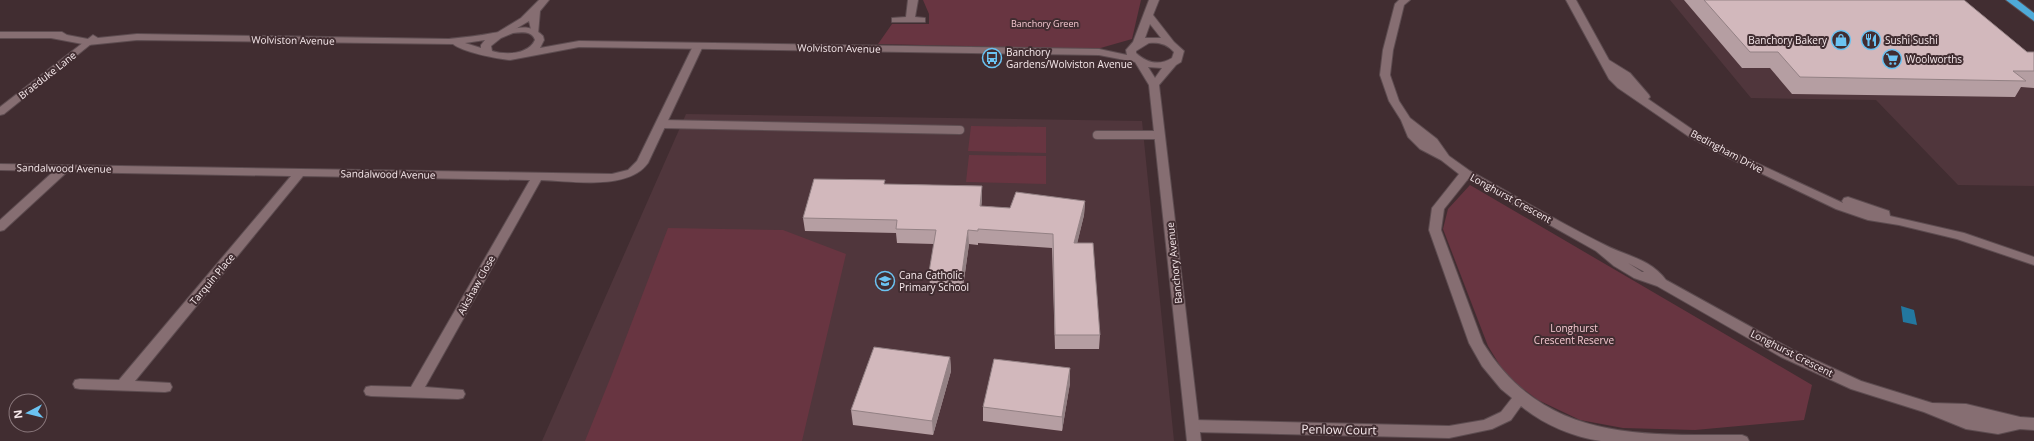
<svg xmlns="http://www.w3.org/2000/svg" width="2034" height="441" font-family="'Open Sans',sans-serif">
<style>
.built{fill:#50363c}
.green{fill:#683541}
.water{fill:#23779f}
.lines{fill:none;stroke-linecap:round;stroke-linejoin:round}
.lane-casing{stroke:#5d4c50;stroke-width:10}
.street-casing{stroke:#5d4c50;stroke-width:2}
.secondary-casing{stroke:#5d4c50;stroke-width:2}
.highway-casing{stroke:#5d4c50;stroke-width:2}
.lane{stroke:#866e72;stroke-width:8}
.street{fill:#866e72;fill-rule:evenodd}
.secondary{fill:#866e72;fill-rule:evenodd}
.highway{fill:#4eaad9;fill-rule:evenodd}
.wall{fill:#b59ea2}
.shaded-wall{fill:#938184}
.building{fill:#d2b8bc;stroke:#938184}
.labels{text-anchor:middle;stroke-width:4;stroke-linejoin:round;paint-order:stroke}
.far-park-label{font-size:9px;fill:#f5c8d0;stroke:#412d31}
.street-label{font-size:10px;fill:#f7e9ec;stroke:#412d31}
.poi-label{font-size:10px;fill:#f7e9ec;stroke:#412d31;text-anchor:start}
.park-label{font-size:10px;fill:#f5c8d0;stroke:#412d31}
.near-street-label{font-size:12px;fill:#f7e9ec;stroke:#412d31}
</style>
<rect width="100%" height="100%" fill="#412d31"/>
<path class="built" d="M 1670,0 L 1961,0 L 2034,59 L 2034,186 L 1958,185 L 1876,100 L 1751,98 Z
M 686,114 L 1142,121 L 1174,441 L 542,441 Z"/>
<path class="green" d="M 923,0 L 1141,0 L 1132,39 L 1097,49 L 878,44 L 892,24 L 929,24 L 929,14 Z
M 971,126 L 1046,127 L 1046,153 L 968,151 Z
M 969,155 L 1046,156 L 1046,184 L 966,182 Z
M 1470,185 L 1812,385 L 1804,420 L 1695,430 L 1623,428 L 1580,420 L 1538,400 L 1507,377 L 1488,346 L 1443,229 L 1448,209 Z
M 668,228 L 783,230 L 846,254 L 802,441 L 585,441 L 612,374 Z"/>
<path class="water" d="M 1901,306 L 1914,310 L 1917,325 L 1903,322 Z"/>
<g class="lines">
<defs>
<path id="lane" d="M 661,124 L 960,130
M 1097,135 L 1160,135"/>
<path id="street" d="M 539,0 L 549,0 L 540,11 L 538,34 L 532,34 L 529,21 L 504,36 L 498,36 L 498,32 L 521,18 Z
M 908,0 L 918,0 L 915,17 L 925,18 L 925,22 L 892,22 L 892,18 L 906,17 Z
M 1399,0 L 1410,0 L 1404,5 L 1393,50 L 1390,75 L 1399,101 L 1410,118 L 1437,139 L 1449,156 L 1470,171 C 1514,195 1558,222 1603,244 C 1625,256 1650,258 1666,280 L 1791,349 L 1861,381 L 1932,403 L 1966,404 L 2020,417 L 2034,418 L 2034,430 L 2020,429 L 1998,434 L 1966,429 L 1924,412 L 1851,389 L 1781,357 L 1657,286 L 1634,278 L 1614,266 L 1596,251 L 1468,179 L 1444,209 L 1441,230 L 1483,343 C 1544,441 1638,435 1742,435 L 1747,437 L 1749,441 L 1601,441 C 1573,437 1543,424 1521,406 L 1511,420 L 1492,429 L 1449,438 L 1193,432 L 1188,430 L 1186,426 L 1188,422 L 1193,420 L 1449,426 L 1484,420 L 1501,412 L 1512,398 L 1501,389 L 1482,366 L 1469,343 L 1429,230 L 1432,208 L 1459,174 L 1441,160 L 1420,149 L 1408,137 L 1401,120 L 1389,101 L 1380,75 L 1383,50 L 1395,4 ZM 1628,263 L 1643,271 L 1644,272 L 1642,272 Z
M 1566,0 L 1576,0 L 1609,60 L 1630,73 L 1649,95 L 1650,97 L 1648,99 L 1696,132 L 1735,153 L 1843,203 L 1842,201 L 1844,198 L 1848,197 L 1889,211 L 1890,216 L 1964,233 L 2034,257 L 2034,265 L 1957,239 L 1899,225 L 1868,220 L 1836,209 L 1727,157 L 1688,136 L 1618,88 L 1609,79 Z
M 93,35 L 98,38 L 96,40 L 4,114 L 0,115 L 0,107 Z
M 698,43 L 703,46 L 648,163 C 628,191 571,181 541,180 L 425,387 L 463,390 L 465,394 L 463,398 L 458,399 L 371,396 L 366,395 L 364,391 L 366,387 L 371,386 L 411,387 L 530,180 L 303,176 L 135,381 L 170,383 L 172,387 L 170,391 L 165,392 L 80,389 L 75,388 L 73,384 L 75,380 L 80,379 L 119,380 L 291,176 L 67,172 L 4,230 L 0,231 L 0,220 L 54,171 L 0,170 L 0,164 L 612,174 L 628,170 L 637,161 L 693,46 Z"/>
<path id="secondary" d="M 1149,0 L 1159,0 L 1153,15 L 1174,42 L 1184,51 L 1181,62 L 1176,65 L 1159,85 L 1201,441 L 1187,441 L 1149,85 L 1135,62 L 1099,55 L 579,47 L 510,60 C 498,59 462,52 453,44 L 137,40 L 88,45 L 51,38 L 0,38 L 0,32 L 62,32 L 67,35 L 88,39 L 137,34 L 449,39 C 464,37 479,36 493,33 C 512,31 527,20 543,36 L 544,40 L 540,48 L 579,41 L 1099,49 L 1127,55 L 1126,50 L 1133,42 ZM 1150,24 L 1161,38 L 1145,38 ZM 513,33 C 522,32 532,31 535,40 C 528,55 505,55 492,51 L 491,46 L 501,38 ZM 485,40 L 481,45 L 481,48 L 465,43 ZM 1149,43 C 1159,42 1167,44 1174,52 L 1172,58 C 1159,66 1147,63 1136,53 L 1136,51 ZM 1148,67 L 1162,68 L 1155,78 Z"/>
<path id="highway" d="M 2006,0 L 2017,0 L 2034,13 L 2034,21 Z"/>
</defs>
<use href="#lane" class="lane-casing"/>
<use href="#street" class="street-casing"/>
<use href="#secondary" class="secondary-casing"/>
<use href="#highway" class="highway-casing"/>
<use href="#lane" class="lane"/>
<use href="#street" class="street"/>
<use href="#secondary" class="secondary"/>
<use href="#highway" class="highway"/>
</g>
<path class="wall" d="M 1684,0 L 1964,0 L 2027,52 L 2034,52 L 2034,88 L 2021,87 L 2015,97 L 1792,94 L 1770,68 L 1742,68 Z
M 885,184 L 982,186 L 982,200 L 981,206 L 1010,208 L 1085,201 L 1084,215 L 1077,243 L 1100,335 L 1099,349 L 1055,349 L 1052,248 L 978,243 L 978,245 L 969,244 L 963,287 L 930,286 L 929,272 L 934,244 L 897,243 L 896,233 L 805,231 L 803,218 Z
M 950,357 L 951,371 L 933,435 L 853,425 L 851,410 Z
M 1070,368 L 1070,383 L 1062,431 L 983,421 L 983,407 Z"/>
<path class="shaded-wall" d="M 982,186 L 982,200 L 980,220 L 980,206 Z
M 1085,201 L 1084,215 L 1074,257 L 1074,243 Z
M 968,230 L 969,244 L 963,287 L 962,273 Z
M 950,357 L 951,371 L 933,435 L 932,421 Z
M 1070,368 L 1070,383 L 1062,431 L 1062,417 Z"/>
<path class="building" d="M 1704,0 L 1964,0 L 2027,52 L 2034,52 L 2034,71 L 2013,71 L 2026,81 L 1800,77 L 1778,52 L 1750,52 Z
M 814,179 L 885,180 L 884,184 L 982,186 L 980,206 L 1010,208 L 1016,192 L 1085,201 L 1074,243 L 1093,243 L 1100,335 L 1055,335 L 1053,234 L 978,229 L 978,231 L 968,230 L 962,273 L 929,272 L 936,230 L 896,229 L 897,220 L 803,218 Z
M 874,347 L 950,357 L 932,421 L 851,410 Z
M 994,359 L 1070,368 L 1062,417 L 983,407 Z"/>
<defs>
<symbol id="shop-ring" viewBox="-11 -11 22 22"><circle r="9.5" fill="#412d31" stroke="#6bc3f2" stroke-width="1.5"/><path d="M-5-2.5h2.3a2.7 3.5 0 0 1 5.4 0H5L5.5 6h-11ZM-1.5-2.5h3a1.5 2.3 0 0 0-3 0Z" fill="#6bc3f2"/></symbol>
<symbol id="restaurant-ring" viewBox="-11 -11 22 22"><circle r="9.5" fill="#412d31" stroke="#6bc3f2" stroke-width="1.5"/><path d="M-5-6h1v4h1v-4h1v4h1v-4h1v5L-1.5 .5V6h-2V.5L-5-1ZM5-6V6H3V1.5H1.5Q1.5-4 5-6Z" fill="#6bc3f2"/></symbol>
<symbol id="bus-ring" viewBox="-11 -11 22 22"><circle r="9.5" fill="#412d31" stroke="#6bc3f2" stroke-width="1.5"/><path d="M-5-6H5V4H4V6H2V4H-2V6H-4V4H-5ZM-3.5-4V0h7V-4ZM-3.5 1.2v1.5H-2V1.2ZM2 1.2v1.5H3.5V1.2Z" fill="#6bc3f2"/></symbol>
<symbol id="supermarket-ring" viewBox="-11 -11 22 22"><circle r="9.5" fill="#412d31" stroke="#6bc3f2" stroke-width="1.5"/><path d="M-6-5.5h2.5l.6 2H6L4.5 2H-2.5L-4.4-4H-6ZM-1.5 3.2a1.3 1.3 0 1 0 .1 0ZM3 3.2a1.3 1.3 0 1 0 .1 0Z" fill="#6bc3f2"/></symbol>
<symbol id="school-ring" viewBox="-11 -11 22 22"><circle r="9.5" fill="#412d31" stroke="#6bc3f2" stroke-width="1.5"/><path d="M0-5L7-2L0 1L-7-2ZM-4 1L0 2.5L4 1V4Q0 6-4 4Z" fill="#6bc3f2"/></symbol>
</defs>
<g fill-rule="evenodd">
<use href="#shop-ring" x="1830" y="29" width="22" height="22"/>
<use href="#restaurant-ring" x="1860" y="29" width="22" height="22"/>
<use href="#bus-ring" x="981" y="47" width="22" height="22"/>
<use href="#supermarket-ring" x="1881" y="48" width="22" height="22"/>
<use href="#school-ring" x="874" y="270" width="22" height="22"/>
</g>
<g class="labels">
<g class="far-park-label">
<text x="1045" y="27">Banchory Green</text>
</g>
<g class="street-label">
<text transform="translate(293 40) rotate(1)" y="4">Wolviston Avenue</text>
<text transform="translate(839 48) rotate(1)" y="4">Wolviston Avenue</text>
<text transform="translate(47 75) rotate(-38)" y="4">Braeduke Lane</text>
<text transform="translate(1727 151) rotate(28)" y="4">Bedingham Drive</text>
<text transform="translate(64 168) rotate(1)" y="4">Sandalwood Avenue</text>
<text transform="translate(388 174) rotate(1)" y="4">Sandalwood Avenue</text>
<text transform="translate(1511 198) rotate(29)" y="4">Longhurst Crescent</text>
<text transform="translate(1174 263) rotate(-96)" y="4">Banchory Avenue</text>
<text transform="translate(212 279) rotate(-50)" y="4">Tarquin Place</text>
<text transform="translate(476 285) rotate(-61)" y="4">Aikshaw Close</text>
<text transform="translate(1792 353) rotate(27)" y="4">Longhurst Crescent</text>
</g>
<g class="poi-label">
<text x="1827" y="44" text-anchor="end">Banchory Bakery</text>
<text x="1885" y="44">Sushi Sushi</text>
<text x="1006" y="56">Banchory<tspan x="1006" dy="12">Gardens/Wolviston Avenue</tspan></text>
<text x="1906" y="63">Woolworths</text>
<text x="899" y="279">Cana Catholic<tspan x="899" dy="12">Primary School</tspan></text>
</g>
<g class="park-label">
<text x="1574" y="332">Longhurst<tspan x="1574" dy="12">Crescent Reserve</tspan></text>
</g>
<g class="near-street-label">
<text transform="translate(1339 430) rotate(1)" y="4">Penlow Court</text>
</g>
</g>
<g transform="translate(28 413) rotate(263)"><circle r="19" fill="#412d31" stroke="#8a787c"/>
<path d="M0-3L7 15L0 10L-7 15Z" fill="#6bc3f2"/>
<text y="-6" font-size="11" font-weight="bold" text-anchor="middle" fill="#f7e9ec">N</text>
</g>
</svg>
